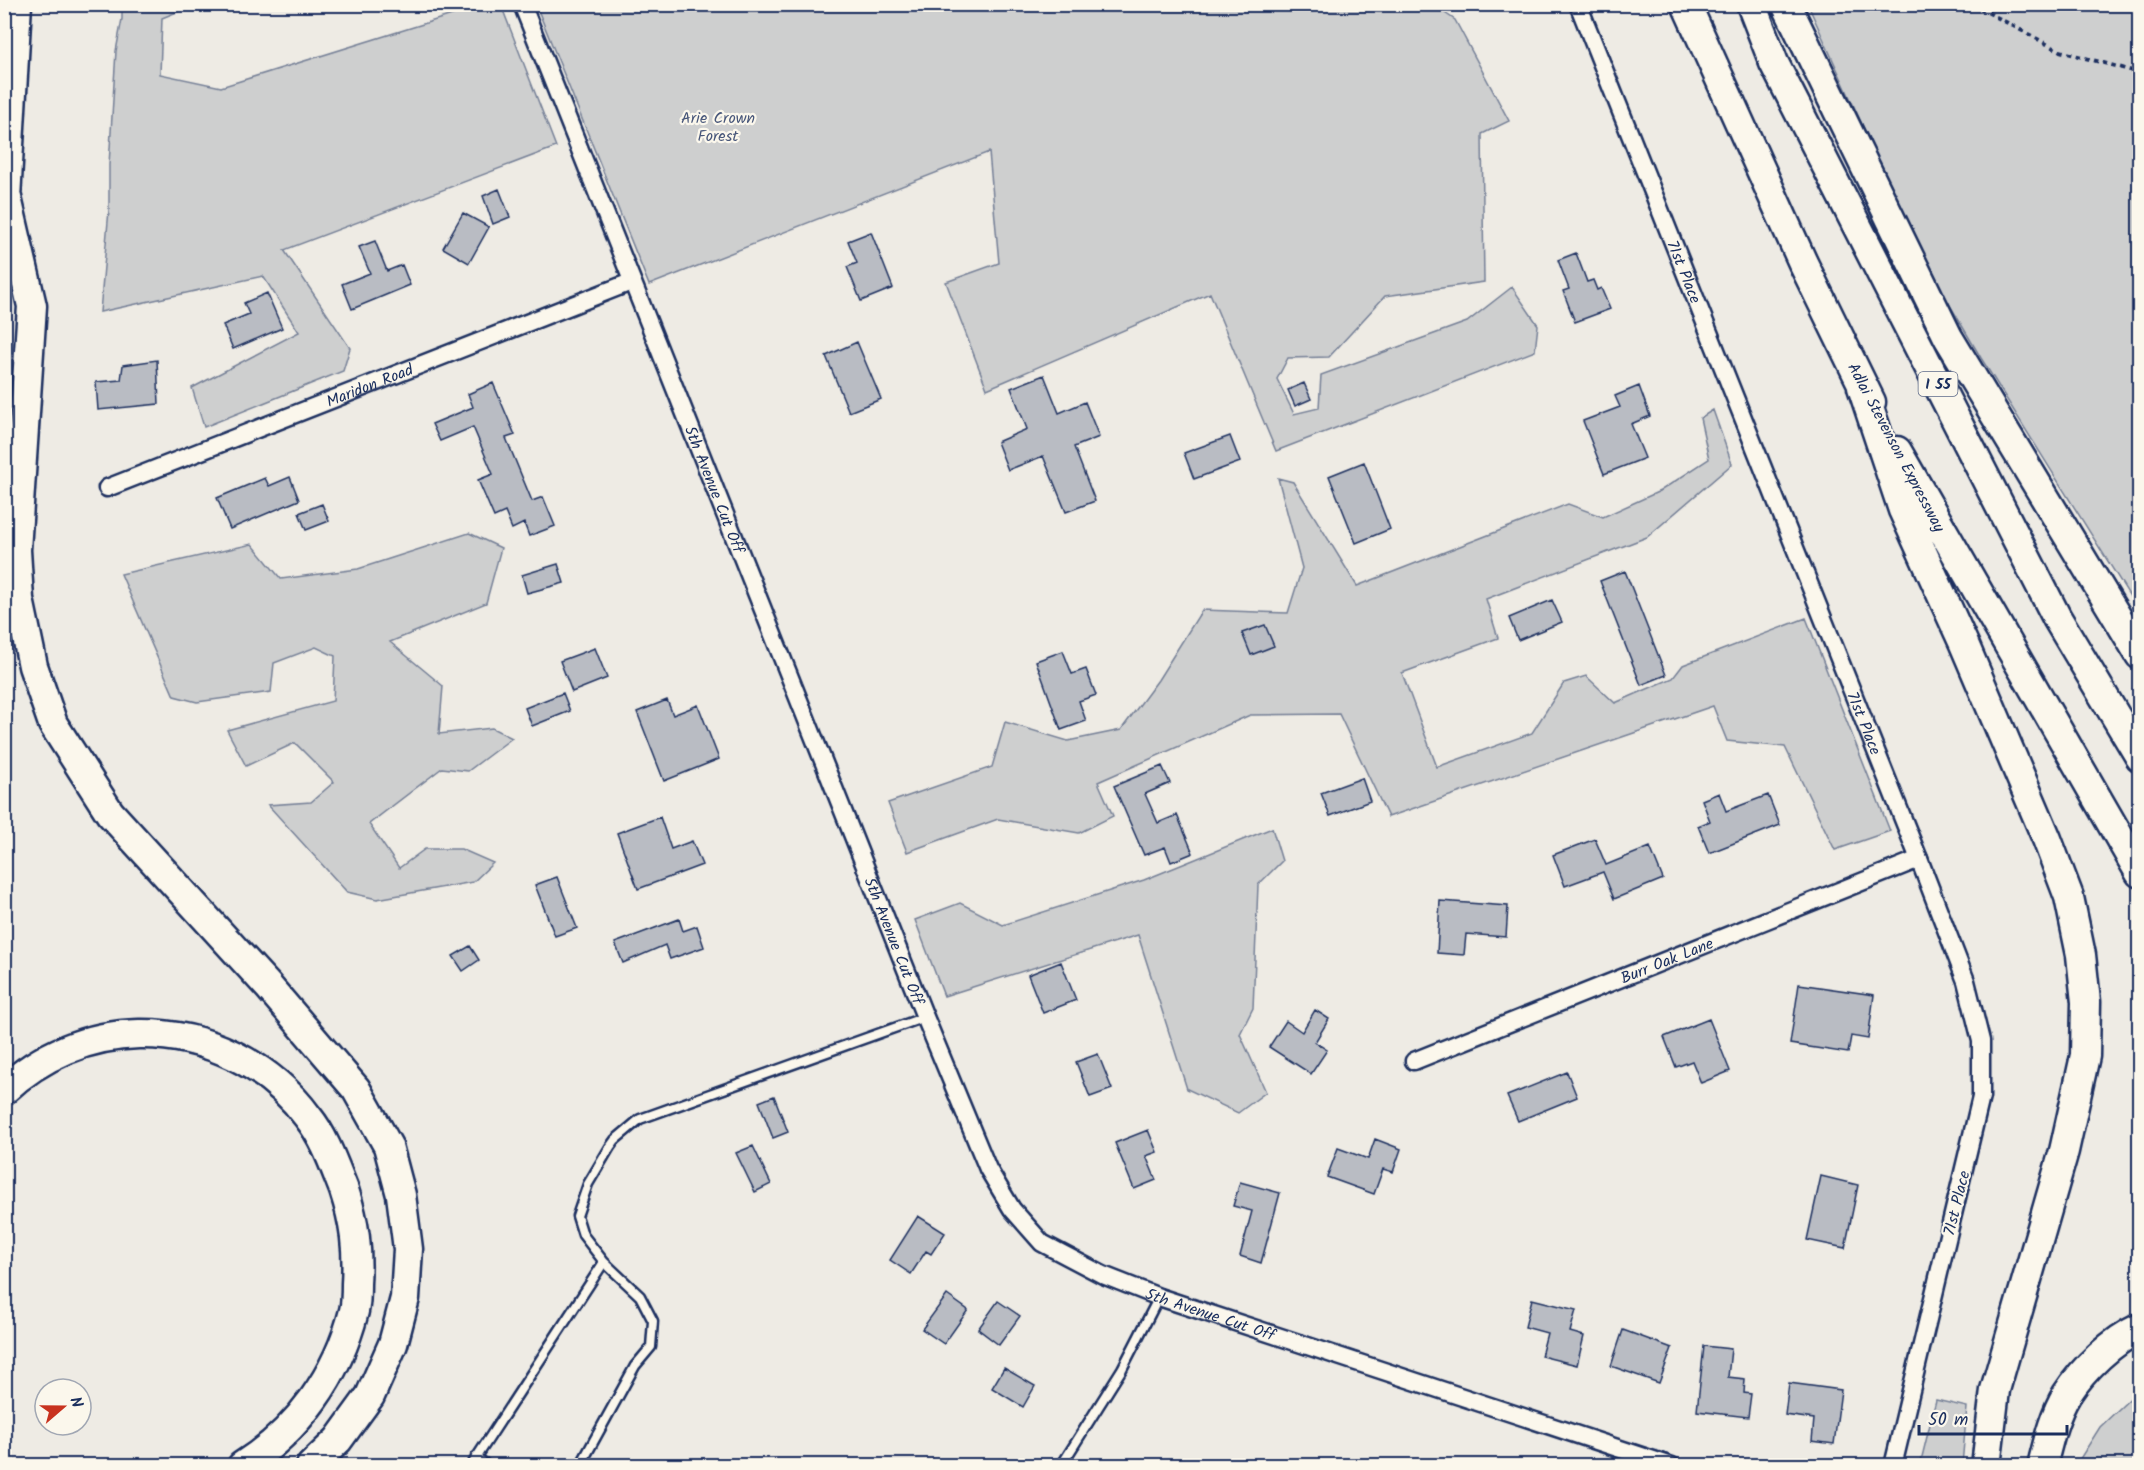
<svg xmlns="http://www.w3.org/2000/svg" width="2144" height="1470" font-family="Kalam,sans-serif">
<style>
.green{fill:#cecfcf;stroke:#747f96;stroke-width:1.5}
.building{fill:#b9bcc3;stroke:#1b2f5e;stroke-width:1.5}
.lines{fill:none;stroke-linecap:round;stroke-linejoin:round}
.lane-casing{stroke:#1b2f5e;stroke-width:13}
.street-casing{stroke:#1b2f5e;stroke-width:21}
.highway-casing{stroke:#1b2f5e;stroke-width:33}
.path{stroke:#1b2f5e;stroke-width:4;stroke-dasharray:4.5 4.5;stroke-linecap:butt}
.lane{stroke:#fbf7ec;stroke-width:8}
.street{stroke:#fbf7ec;stroke-width:16}
.highway{stroke:#fbf7ec;stroke-width:28}
.labels{text-anchor:middle;stroke-width:4.5;stroke-linejoin:round;paint-order:stroke}
.shield{fill:#fbf7ec;stroke:#5e6b89;stroke-width:1.5}
.shield-label{font-size:15px;font-weight:bold;fill:#1b2f5e}
.park-label{font-size:16px;fill:#48577a;stroke:#fbf7ec}
.street-label{font-size:16px;fill:#1b2f5e;stroke:#fbf7ec}
</style>
<rect width="100%" height="100%" fill="#eeebe4"/>
<filter id="ink" filterUnits="userSpaceOnUse"><feTurbulence type="fractalNoise" baseFrequency=".0167" numOctaves="2"/><feDisplacementMap in="SourceGraphic" scale="12" xChannelSelector="R" yChannelSelector="G"/><feConvolveMatrix kernelMatrix="1 2 1 2 8 2 1 2 1" color-interpolation-filters="sRGB"/></filter>
<g filter="url(#ink)">
<path class="green" d="M 122,5 L 194,5 L 162,18 L 160,74 L 221,87 L 484,5 L 501,5 L 556,147 L 284,250 L 350,348 L 343,371 L 204,427 L 192,388 L 299,332 L 263,276 L 100,312 L 109,210 L 109,165 L 116,51 L 122,19 Z
M 536,5 L 1433,5 L 1455,20 L 1509,121 L 1482,134 L 1484,282 L 1385,296 L 1329,357 L 1288,358 L 1277,379 L 1294,414 L 1319,408 L 1321,375 L 1467,322 L 1512,287 L 1538,325 L 1535,351 L 1276,451 L 1210,293 L 987,389 L 946,282 L 999,263 L 989,152 L 649,285 Z
M 1808,5 L 2139,5 L 2139,611 L 1981,358 L 1924,261 Z
M 1713,410 L 1732,464 L 1647,537 L 1486,599 L 1498,638 L 1402,673 L 1437,767 L 1532,733 L 1564,683 L 1586,676 L 1615,703 L 1673,678 L 1683,665 L 1806,618 L 1890,831 L 1835,850 L 1785,747 L 1727,741 L 1713,706 L 1388,817 L 1339,714 L 1250,715 L 1098,782 L 1113,816 L 1079,833 L 998,819 L 907,852 L 888,803 L 992,767 L 1005,722 L 1068,741 L 1121,730 L 1158,680 L 1202,610 L 1288,613 L 1302,568 L 1278,478 L 1293,482 L 1357,586 L 1568,504 L 1603,517 L 1660,491 L 1709,459 L 1700,418 Z
M 469,533 L 501,548 L 486,603 L 390,642 L 443,686 L 439,734 L 492,728 L 512,738 L 468,771 L 442,768 L 369,824 L 399,868 L 425,849 L 461,849 L 493,863 L 473,882 L 377,899 L 347,892 L 268,805 L 311,802 L 334,782 L 295,743 L 246,766 L 227,730 L 333,701 L 335,656 L 316,647 L 274,663 L 271,692 L 197,702 L 174,696 L 121,574 L 252,544 L 281,579 L 358,569 Z
M 1272,828 L 1282,861 L 1258,885 L 1253,1008 L 1240,1034 L 1266,1092 L 1238,1113 L 1187,1089 L 1138,935 L 944,996 L 915,920 L 960,903 L 1003,925 L 1144,880 Z
M 2139,1390 L 2139,1465 L 2076,1465 L 2100,1427 Z
M 1936,1400 L 1967,1407 L 1962,1465 L 1920,1465 Z"/>
<path class="building" d="M 499,189 L 510,217 L 493,224 L 483,196 Z
M 463,213 L 489,227 L 469,263 L 443,248 Z
M 871,232 L 893,288 L 861,301 L 847,267 L 857,263 L 848,241 Z
M 375,241 L 387,271 L 402,265 L 410,285 L 352,309 L 342,284 L 370,273 L 359,247 Z
M 1576,253 L 1587,282 L 1593,280 L 1597,290 L 1601,288 L 1610,309 L 1575,322 L 1563,291 L 1569,289 L 1558,260 Z
M 267,293 L 282,328 L 233,349 L 223,325 L 249,314 L 244,303 Z
M 857,342 L 881,399 L 849,412 L 826,356 Z
M 157,360 L 159,404 L 98,410 L 96,382 L 121,380 L 123,365 Z
M 1044,375 L 1059,413 L 1085,402 L 1099,437 L 1074,447 L 1095,501 L 1066,512 L 1043,456 L 1008,470 L 997,442 L 1027,429 L 1011,388 Z
M 493,383 L 515,435 L 506,438 L 532,501 L 543,497 L 555,526 L 529,536 L 524,523 L 512,529 L 505,512 L 494,517 L 478,480 L 493,474 L 473,427 L 440,441 L 432,424 L 473,407 L 468,394 Z
M 1304,383 L 1311,399 L 1295,406 L 1288,390 Z
M 1639,386 L 1650,416 L 1631,424 L 1645,458 L 1604,474 L 1583,421 L 1620,407 L 1615,396 Z
M 1230,436 L 1240,462 L 1194,479 L 1184,453 Z
M 1364,462 L 1390,529 L 1356,543 L 1329,476 Z
M 290,477 L 299,500 L 230,529 L 217,498 L 265,478 L 269,486 Z
M 322,504 L 329,521 L 306,530 L 299,513 Z
M 558,564 L 564,583 L 527,593 L 522,575 Z
M 1625,571 L 1666,675 L 1641,685 L 1600,581 Z
M 1552,600 L 1562,622 L 1518,640 L 1509,618 Z
M 1265,625 L 1274,646 L 1251,655 L 1242,633 Z
M 595,648 L 607,678 L 572,692 L 560,661 Z
M 1063,651 L 1072,674 L 1086,669 L 1096,695 L 1079,701 L 1086,721 L 1061,730 L 1036,661 Z
M 563,693 L 570,711 L 532,726 L 525,708 Z
M 667,700 L 673,715 L 698,705 L 719,759 L 664,781 L 637,712 Z
M 1162,766 L 1170,783 L 1145,794 L 1158,823 L 1177,815 L 1193,853 L 1171,862 L 1165,847 L 1144,855 L 1114,786 Z
M 1362,778 L 1370,801 L 1330,816 L 1321,793 Z
M 1719,793 L 1726,811 L 1768,795 L 1780,825 L 1709,853 L 1698,826 L 1710,821 L 1702,800 Z
M 660,817 L 671,849 L 692,841 L 702,865 L 638,889 L 617,833 Z
M 1595,839 L 1606,865 L 1650,847 L 1663,879 L 1614,899 L 1603,872 L 1565,886 L 1553,855 Z
M 557,877 L 577,928 L 555,936 L 535,885 Z
M 1440,901 L 1508,906 L 1506,937 L 1466,934 L 1464,955 L 1437,953 Z
M 679,919 L 683,931 L 697,926 L 704,947 L 670,959 L 665,945 L 623,963 L 615,943 Z
M 470,946 L 479,960 L 463,971 L 453,956 Z
M 1061,962 L 1076,1000 L 1043,1013 L 1028,975 Z
M 1799,984 L 1874,995 L 1868,1039 L 1851,1036 L 1848,1053 L 1790,1044 Z
M 1315,1010 L 1329,1019 L 1315,1042 L 1327,1050 L 1311,1074 L 1269,1047 L 1286,1021 L 1302,1032 Z
M 1709,1019 L 1730,1071 L 1701,1083 L 1692,1061 L 1676,1067 L 1664,1037 Z
M 1098,1054 L 1112,1089 L 1090,1097 L 1076,1062 Z
M 1567,1072 L 1577,1097 L 1518,1121 L 1507,1096 Z
M 774,1096 L 788,1132 L 773,1138 L 759,1102 Z
M 1148,1130 L 1157,1152 L 1146,1156 L 1156,1180 L 1134,1189 L 1115,1143 Z
M 1375,1139 L 1401,1149 L 1393,1172 L 1383,1169 L 1374,1194 L 1327,1177 L 1338,1148 L 1368,1159 Z
M 753,1146 L 771,1184 L 755,1192 L 736,1153 Z
M 1821,1176 L 1858,1185 L 1845,1248 L 1807,1240 Z
M 1240,1182 L 1280,1193 L 1261,1263 L 1240,1256 L 1252,1211 L 1233,1206 Z
M 918,1216 L 945,1233 L 931,1254 L 926,1251 L 911,1274 L 890,1260 Z
M 947,1295 L 968,1310 L 944,1344 L 922,1329 Z
M 1532,1299 L 1576,1310 L 1570,1332 L 1584,1336 L 1577,1365 L 1541,1356 L 1547,1333 L 1525,1327 Z
M 998,1301 L 1020,1316 L 999,1345 L 978,1329 Z
M 1623,1330 L 1672,1348 L 1659,1383 L 1611,1366 Z
M 1704,1346 L 1731,1349 L 1728,1377 L 1745,1379 L 1744,1393 L 1751,1394 L 1748,1417 L 1697,1411 Z
M 1004,1368 L 1035,1386 L 1023,1407 L 992,1388 Z
M 1789,1383 L 1841,1390 L 1834,1444 L 1812,1441 L 1814,1419 L 1785,1415 Z"/>
<g class="lines">
<defs>
<path id="lane" d="M 476,1457 L 488,1466
M 471,1466 L 604,1262
M 580,1466 L 635,1366 L 651,1347 L 653,1321 L 640,1296 L 604,1262 L 583,1235 L 577,1216 L 588,1184 L 610,1147 L 615,1140 L 640,1119 L 925,1017
M 1061,1466 L 1122,1369 L 1159,1297"/>
<g id="street">
<path id="s1" d="M 522,4 L 925,1017 L 988,1169 L 1012,1209 L 1042,1243 L 1103,1275 L 1159,1297 L 1672,1466"/>
<path id="s2" d="M 1578,4 L 1919,859 L 1966,981 L 1981,1041 L 1981,1097 L 1893,1466"/>
<path id="s3" d="M 107,488 L 631,282"/>
<path id="s4" d="M 1414,1061 L 1919,859"/>
</g>
<path id="highway" d="M 1686,4 L 1803,263 L 1871,402
M 1751,4 L 1774,63 L 2057,618 L 2140,757
M 1786,4 L 1948,337 L 2140,655
M 7,198 L 32,306 L 16,550 L 19,599 L 33,666 L 53,724 L 110,813 L 268,986 L 356,1089 L 388,1146 L 401,1195 L 408,1249 L 405,1298 L 393,1344 L 370,1396 L 338,1440 L 311,1466
M 5,216 L 17,4
M 1862,387 L 1903,510 L 1964,644 L 2047,839 L 2069,897 L 2081,955 L 2086,1002 L 2085,1056 L 2064,1151 L 1995,1390 L 1986,1466
M 1897,451 L 2140,873
M 4,1090 C 41,1055 89,1035 139,1034 C 205,1033 269,1064 308,1117 C 325,1138 334,1165 344,1190 C 355,1223 358,1250 356,1284 C 356,1293 356,1303 354,1311 C 338,1375 298,1431 242,1466
M 2042,1466 C 2048,1442 2054,1415 2067,1394 C 2084,1368 2112,1341 2140,1328"/>
</defs>
<use href="#lane" class="lane-casing"/>
<use href="#street" class="street-casing"/>
<use href="#highway" class="highway-casing"/>
<path class="path" d="M 1972,4 L 2060,51 L 2140,73"/>
<use href="#lane" class="lane"/>
<use href="#street" class="street"/>
<use href="#highway" class="highway"/>
</g>
</g>
<g class="labels">
<rect class="shield" x="1918.5" y="372" width="39" height="24" rx="4.5"/>
<g class="shield-label">
<text x="1938" y="389">I 55</text>
</g>
<g class="park-label">
<text x="718" y="123">Arie Crown<tspan x="718" dy="18">Forest</tspan></text>
</g>
<g class="street-label">
<text dy="6" stroke="none"><textPath href="#s2" startOffset="288">71st Place</textPath></text>
<text dy="6" stroke="none"><textPath href="#s3" startOffset="282">Maridon Road</textPath></text>
<text transform="translate(1897 447) rotate(62)" y="6">Adlai Stevenson Expressway</text>
<text dy="6" stroke="none"><textPath href="#s1" startOffset="522">5th Avenue Cut Off</textPath></text>
<text dy="6" stroke="none"><textPath href="#s2" startOffset="774">71st Place</textPath></text>
<text dy="6" stroke="none"><textPath href="#s1" startOffset="1008">5th Avenue Cut Off</textPath></text>
<text dy="6" stroke="none"><textPath href="#s4" startOffset="272">Burr Oak Lane</textPath></text>
<text transform="translate(1956 1203) rotate(-76)" y="6">71st Place</text>
<text dy="6" stroke="none"><textPath href="#s1" startOffset="1530">5th Avenue Cut Off</textPath></text>
</g>
</g>
<rect width="2144" height="1470" fill="none" stroke="#fbf7ec" stroke-width="24"/>
<rect x="12" y="12" width="2120" height="1446" fill="none" stroke="#1b2f5e" stroke-width="2" filter="url(#ink)"/>
<g transform="translate(63 1407) rotate(70)"><circle r="28" fill="#fbf7ec" stroke="#a1a7b3" stroke-width="1.5"/>
<path d="M0-4.5L10 22L0 15L-10 22Z" fill="#c8321e"/>
<text y="-9" font-size="16" font-weight="bold" text-anchor="middle" fill="#1b2f5e">N</text>
</g>
<path d="M1919 1425v9h148v-9" fill="none" stroke="#1b2f5e" stroke-width="3"/>
<text x="1928" y="1425" font-size="18" fill="#1b2f5e" stroke="#fbf7ec" stroke-width="4.5" paint-order="stroke">50 m</text>
</svg>
